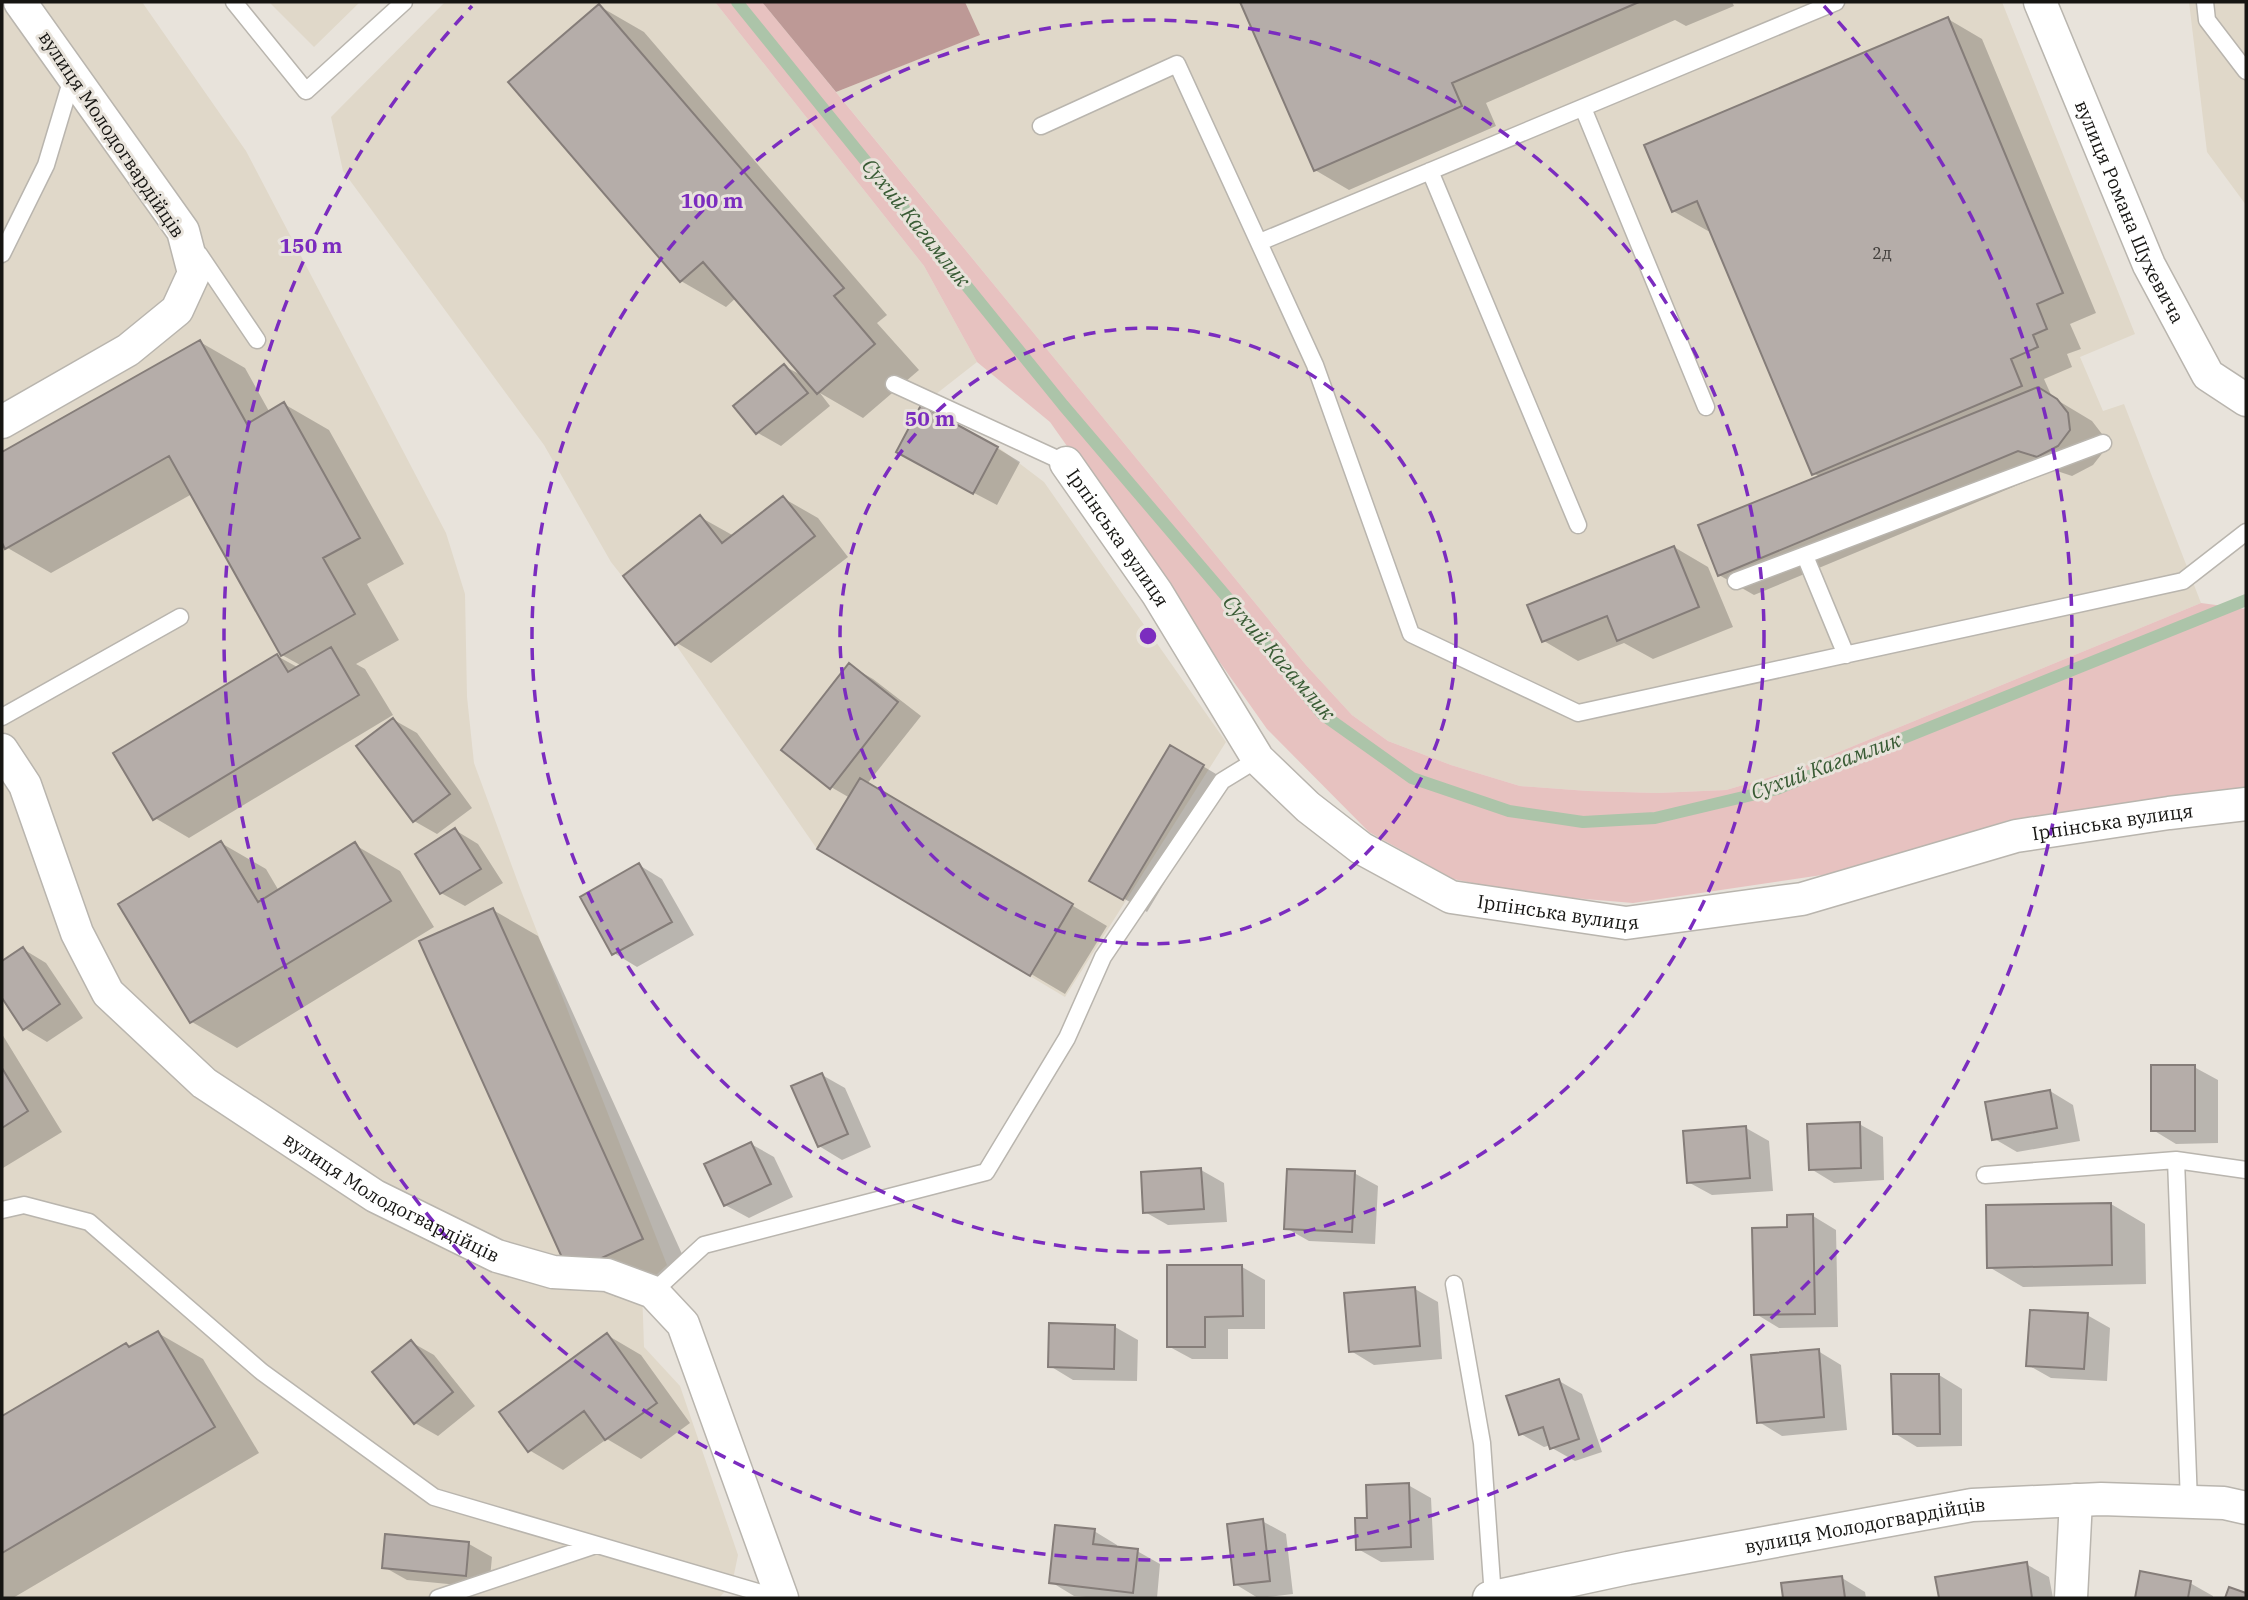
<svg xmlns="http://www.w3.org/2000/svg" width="2248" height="1600" font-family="'IBM Plex Serif',serif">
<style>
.built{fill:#e0d8c9}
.green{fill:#e7c2c0}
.forest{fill:#bd9996}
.shadow{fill:#0003}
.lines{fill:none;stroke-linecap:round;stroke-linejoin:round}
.stream{stroke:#acc4a9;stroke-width:12}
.building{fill:#b5ada9;stroke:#857d79;stroke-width:2}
.lane-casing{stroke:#b9b5ae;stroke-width:19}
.street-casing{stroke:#b9b5ae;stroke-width:35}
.lane{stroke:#fff;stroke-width:16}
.street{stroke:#fff;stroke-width:32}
.ring{fill:none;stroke:#7b2cbf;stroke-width:3.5;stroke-dasharray:12 9}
.labels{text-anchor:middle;stroke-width:6;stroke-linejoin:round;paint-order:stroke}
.number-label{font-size:16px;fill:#3e3b38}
.street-label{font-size:19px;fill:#161512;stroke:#e8e3db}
.water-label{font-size:21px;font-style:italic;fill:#385b34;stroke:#e8e3db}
.centre{fill:#7b2cbf;stroke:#e8e3db;stroke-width:3.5}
.ring-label{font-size:21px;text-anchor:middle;font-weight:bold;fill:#7b2cbf;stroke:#e8e3db;stroke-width:6;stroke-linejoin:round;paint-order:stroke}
</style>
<rect width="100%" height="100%" fill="#e8e3db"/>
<path class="built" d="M 2,2 L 142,2 L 246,151 L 446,533 L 465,594 L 467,697 L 474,763 L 520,888 L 667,1265 L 642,1288 L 644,1347 L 680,1386 L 738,1555 L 732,1584 L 719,1598 L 2,1598 Z
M 269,2 L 360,2 L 314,47 Z
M 445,2 L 715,2 L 924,266 L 977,362 L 922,405 L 998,447 L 1044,482 L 1226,742 L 1065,997 L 817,849 L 676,645 L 611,562 L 544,445 L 343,171 L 331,117 Z
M 965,2 L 2002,2 L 2135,334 L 2080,357 L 2103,411 L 2124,404 L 2201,603 L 1795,770 L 1726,790 L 1657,793 L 1588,791 L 1520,786 L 1451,765 L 1388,741 L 1352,715 L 1306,665 L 836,92 L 979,35 Z
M 2189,2 L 2246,2 L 2246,205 L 2207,152 Z"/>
<path class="green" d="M 715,2 L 762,2 L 1306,665 L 1352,715 L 1388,741 L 1451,765 L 1520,786 L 1588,791 L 1657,793 L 1726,790 L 1795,770 L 2201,603 L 2246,609 L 2246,791 L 2183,796 L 2009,820 L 1849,871 L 1633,903 L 1526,894 L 1453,879 L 1369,832 L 1267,729 L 1050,422 L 977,362 L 924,266 Z"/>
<path class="forest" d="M 762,2 L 965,2 L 980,35 L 836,92 Z"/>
<path class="shadow" d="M 1246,2 L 1732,2 L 1734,6 L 1686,26 L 1675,20 L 1486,103 L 1496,126 L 1349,190 L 1315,170 L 1242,3 Z
M 599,6 L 644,32 L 887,315 L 877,323 L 919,370 L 863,418 L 820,393 L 830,406 L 781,446 L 758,433 L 736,406 L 784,366 L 805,377 L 737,297 L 726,307 L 681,281 Z
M 1948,19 L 1982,39 L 2096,313 L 2070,324 L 2081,349 L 2067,354 L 2072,367 L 2044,379 L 2052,397 L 2092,421 L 2102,434 L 2104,451 L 2093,465 L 2072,476 L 2054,470 L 1754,595 L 1719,575 L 1820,477 L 1813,473 L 1711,230 L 1708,231 L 1673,211 Z
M 200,342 L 245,368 L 270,413 L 284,404 L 329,430 L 404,564 L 367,584 L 399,640 L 356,664 L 365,669 L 393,715 L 189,838 L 155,818 L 277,656 L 299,668 L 302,666 L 282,655 L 192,494 L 51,573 L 6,547 L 2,540 L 2,454 Z
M 997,448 L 1020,462 L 997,505 L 921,465 Z
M 783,498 L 818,518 L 848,557 L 711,663 L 677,643 L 700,517 L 734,536 Z
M 1674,547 L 1708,567 L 1733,627 L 1653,659 L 1624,643 L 1578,661 L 1544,641 Z
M 850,666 L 873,679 L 921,716 L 867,784 L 1107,926 L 1065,994 L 819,849 L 850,798 L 831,787 L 783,750 Z
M 394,720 L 417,733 L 472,808 L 437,834 L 414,821 Z
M 1171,747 L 1226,780 L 1147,912 L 1092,880 Z
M 455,830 L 478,844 L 503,883 L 465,906 L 441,893 Z
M 221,843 L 266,869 L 279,891 L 355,845 L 400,871 L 434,927 L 237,1048 L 192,1022 Z
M 639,865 L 662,879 L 694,935 L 637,967 L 614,953 Z
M 493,910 L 538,936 L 687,1265 L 616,1297 L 571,1271 Z
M 23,949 L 46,963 L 83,1018 L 47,1042 L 24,1028 L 2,995 L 2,963 Z
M 2,1034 L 62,1132 L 3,1168 L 2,1167 Z
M 2194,1067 L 2218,1080 L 2218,1143 L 2176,1144 L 2153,1130 Z
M 822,1075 L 845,1088 L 871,1147 L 842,1160 L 819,1146 Z
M 2050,1091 L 2073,1105 L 2080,1141 L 2017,1152 L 1993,1138 Z
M 1859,1124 L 1883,1137 L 1884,1180 L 1834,1183 L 1811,1169 Z
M 1746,1128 L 1769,1141 L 1773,1191 L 1712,1195 L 1688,1182 Z
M 751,1144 L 774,1157 L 793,1197 L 749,1218 L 725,1205 Z
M 1201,1170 L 1224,1183 L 1227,1222 L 1168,1225 L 1145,1212 Z
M 1354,1173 L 1378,1186 L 1375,1244 L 1309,1241 L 1286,1228 Z
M 2111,1204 L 2145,1224 L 2146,1284 L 2023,1287 L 1989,1267 Z
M 1813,1216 L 1836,1230 L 1838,1327 L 1779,1328 L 1756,1314 Z
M 1242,1267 L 1265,1280 L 1265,1329 L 1228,1329 L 1228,1359 L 1192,1359 L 1168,1346 Z
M 1415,1289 L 1438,1302 L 1442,1359 L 1374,1365 L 1351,1351 Z
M 2087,1315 L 2110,1328 L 2107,1381 L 2051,1378 L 2028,1365 Z
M 1115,1327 L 1138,1340 L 1137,1381 L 1073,1380 L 1050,1366 Z
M 158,1333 L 203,1359 L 259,1453 L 13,1598 L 2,1598 L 2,1419 L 126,1345 L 131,1348 Z
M 607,1335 L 641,1355 L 690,1423 L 641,1459 L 607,1439 L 563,1470 L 529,1450 Z
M 411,1342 L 434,1355 L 475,1406 L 438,1436 L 415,1423 Z
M 1818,1351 L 1841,1365 L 1847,1430 L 1782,1436 L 1759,1422 Z
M 1939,1375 L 1962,1389 L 1962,1446 L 1917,1447 L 1894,1433 Z
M 1559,1381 L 1582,1394 L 1602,1452 L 1575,1461 L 1552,1448 L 1551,1445 L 1544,1447 L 1521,1434 Z
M 1408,1485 L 1431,1498 L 1434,1560 L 1381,1562 L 1358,1549 L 1368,1520 Z
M 1262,1521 L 1286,1534 L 1293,1594 L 1258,1598 L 1235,1584 Z
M 1094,1531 L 1117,1545 L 1117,1549 L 1137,1551 L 1160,1564 L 1157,1598 L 1098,1598 L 1074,1596 L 1051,1582 Z
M 387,1536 L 469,1544 L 492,1557 L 489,1588 L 407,1580 L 384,1567 Z
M 2026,1564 L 2049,1577 L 2053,1598 L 1941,1598 L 1937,1578 Z
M 2141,1573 L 2190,1583 L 2213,1596 L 2213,1598 L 2137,1598 Z
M 1842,1578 L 1865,1592 L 1866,1598 L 1785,1598 L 1783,1585 Z"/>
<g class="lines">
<path class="stream" d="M 737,2 L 1063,405 L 1242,615 L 1322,714 L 1412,778 L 1509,811 L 1583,822 L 1655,818 L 1777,789 L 2246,600"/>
</g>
<path class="building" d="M 1240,2 L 1639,2 L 1452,83 L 1462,106 L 1314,171 Z
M 599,4 L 844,288 L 834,296 L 875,344 L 817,394 L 703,262 L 680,282 L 508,82 Z
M 1948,17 L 2063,293 L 2037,304 L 2047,329 L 2033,335 L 2038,347 L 2011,359 L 2022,386 L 1812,475 L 1697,201 L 1672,212 L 1644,145 Z
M 200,340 L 247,424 L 284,402 L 360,538 L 323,558 L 355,614 L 281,656 L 169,456 L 5,549 L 2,543 L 2,452 Z
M 784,364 L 808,393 L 756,434 L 733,406 Z
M 2038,387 L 2057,399 L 2068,413 L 2070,430 L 2058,446 L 2037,457 L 2018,451 L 1718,576 L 1698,525 Z
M 921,405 L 998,447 L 973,494 L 896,452 Z
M 783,496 L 815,536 L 675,645 L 623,576 L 700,515 L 722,543 Z
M 1674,546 L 1699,607 L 1617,641 L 1607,616 L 1542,642 L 1527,605 Z
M 331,647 L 359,695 L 153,820 L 113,753 L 277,654 L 288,672 Z
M 849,663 L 898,702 L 830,789 L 781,750 Z
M 393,718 L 450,794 L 413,822 L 356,746 Z
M 1170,745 L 1204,765 L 1123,900 L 1089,881 Z
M 860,778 L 1073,904 L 1030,976 L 817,849 Z
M 455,828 L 481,869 L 440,894 L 415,854 Z
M 221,841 L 258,902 L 355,842 L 391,901 L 190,1023 L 118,904 Z
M 639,863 L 672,922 L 612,955 L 580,897 Z
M 493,908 L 643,1239 L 569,1273 L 419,941 Z
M 23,947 L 60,1004 L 23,1030 L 2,998 L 2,961 Z
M 2151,1065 L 2195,1065 L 2195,1131 L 2151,1131 Z
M 2,1068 L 28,1111 L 2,1128 Z
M 822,1073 L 848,1134 L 818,1147 L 791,1086 Z
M 2050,1090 L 2057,1128 L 1992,1140 L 1985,1102 Z
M 1860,1122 L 1861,1168 L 1809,1170 L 1807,1124 Z
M 1746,1126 L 1750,1178 L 1687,1183 L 1683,1131 Z
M 751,1142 L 771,1184 L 724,1206 L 704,1164 Z
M 1201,1168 L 1204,1209 L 1143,1213 L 1141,1172 Z
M 1287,1169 L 1355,1171 L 1352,1232 L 1284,1229 Z
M 2111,1203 L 2112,1265 L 1987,1268 L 1986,1205 Z
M 1813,1214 L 1815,1314 L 1754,1315 L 1752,1228 L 1787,1227 L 1787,1215 Z
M 1167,1265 L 1242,1265 L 1243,1316 L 1205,1317 L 1205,1347 L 1167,1347 Z
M 1415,1287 L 1420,1346 L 1349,1352 L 1344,1293 Z
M 2030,1310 L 2088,1313 L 2084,1369 L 2026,1366 Z
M 1049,1323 L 1115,1325 L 1114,1369 L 1048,1367 Z
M 158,1331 L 215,1427 L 2,1553 L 2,1416 L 126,1343 L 129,1347 Z
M 607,1333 L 657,1403 L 605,1440 L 584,1411 L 528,1452 L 499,1412 Z
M 411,1340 L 453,1392 L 414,1424 L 372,1372 Z
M 1819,1349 L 1824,1417 L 1757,1423 L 1751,1355 Z
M 1891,1374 L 1939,1374 L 1940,1434 L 1893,1434 Z
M 1559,1379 L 1579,1439 L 1550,1449 L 1543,1427 L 1519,1435 L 1506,1396 Z
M 1409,1483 L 1411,1547 L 1356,1550 L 1355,1518 L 1367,1518 L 1366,1485 Z
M 1263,1519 L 1270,1581 L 1234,1585 L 1227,1524 Z
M 1055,1525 L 1095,1529 L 1093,1544 L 1138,1549 L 1133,1593 L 1049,1583 Z
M 385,1534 L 469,1542 L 466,1576 L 382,1568 Z
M 2027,1562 L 2032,1598 L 1939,1598 L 1935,1577 Z
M 2140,1571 L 2191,1581 L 2188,1598 L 2135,1598 Z
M 1842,1576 L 1845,1598 L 1783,1598 L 1781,1583 Z
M 2229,1587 L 2246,1593 L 2246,1598 L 2225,1598 Z"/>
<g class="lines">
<defs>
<path id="lane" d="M 234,2 L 306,91 L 404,2
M 2205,2 L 2207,20 L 2246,71
M 1583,108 L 1706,407
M 1041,126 L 1177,64 L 1315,365 L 1411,634 L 1578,713 L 2183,581 L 2246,532
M 1430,171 L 1578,525
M 1260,242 L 1836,2
M 2,254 L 46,165 L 73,75
M 199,254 L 257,340
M 894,384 L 1066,463
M 1805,556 L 1846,655
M 1736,581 L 2103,443
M 2,717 L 180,617
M 2176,1160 L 2246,1170
M 1985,1175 L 2176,1160 L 2189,1502
M 2,1210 L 24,1205 L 89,1222 L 262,1372 L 434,1497 L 778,1598
M 1454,1284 L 1482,1443 L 1493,1597
M 653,1292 L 704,1245 L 986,1172 L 1067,1038 L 1103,957 L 1222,781 L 1258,759
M 438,1598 L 596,1545"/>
<g id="street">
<path id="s1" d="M 2040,2 L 2149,265 L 2208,375 L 2246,400"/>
<path d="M 2,422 L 128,350 L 177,310 L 194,273 L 183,231 L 20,2"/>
<path id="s2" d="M 1066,463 L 1157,593 L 1258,759 L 1308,807 L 1361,848 L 1451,897 L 1626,923 L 1802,899 L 2016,836 L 2169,813 L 2246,804"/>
<path id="s3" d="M 2,750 L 25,785 L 77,933 L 108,993 L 204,1083 L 375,1196 L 497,1256 L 553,1272 L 607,1275 L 653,1292 L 683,1324 L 782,1598"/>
<path id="s4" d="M 1489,1598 L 1628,1568 L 1972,1505 L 2101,1499 L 2224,1503 L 2246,1508"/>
<path d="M 2071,1598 L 2076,1500"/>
</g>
</defs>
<use href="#lane" class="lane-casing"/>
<use href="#street" class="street-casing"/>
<use href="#lane" class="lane"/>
<use href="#street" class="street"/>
</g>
<g class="ring">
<circle cx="1148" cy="636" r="308"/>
<circle cx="1148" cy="636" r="616"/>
<path d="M1824 6A924 924 0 1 1 472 6"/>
</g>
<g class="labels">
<g class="number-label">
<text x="1882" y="259">2д</text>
</g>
<g class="street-label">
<text transform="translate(112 134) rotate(56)" y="7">вулиця Молодогвардійців</text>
<text dy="7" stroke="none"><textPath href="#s1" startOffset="228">вулиця Романа Шухевича</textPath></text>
<text dy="7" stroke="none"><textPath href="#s2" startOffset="91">Ірпінська вулиця</textPath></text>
<text dy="7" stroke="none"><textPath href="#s2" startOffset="1267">Ірпінська вулиця</textPath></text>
<text dy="7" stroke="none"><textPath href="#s2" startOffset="700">Ірпінська вулиця</textPath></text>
<text dy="7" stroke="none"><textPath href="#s3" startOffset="618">вулиця Молодогвардійців</textPath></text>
<text dy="7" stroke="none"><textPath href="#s4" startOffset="383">вулиця Молодогвардійців</textPath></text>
</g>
<g class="water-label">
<text transform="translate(916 223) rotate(51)" y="7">Сухий Кагамлик</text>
<text transform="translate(1279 658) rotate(49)" y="7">Сухий Кагамлик</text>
<text transform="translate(1826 766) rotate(-20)" y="7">Сухий Кагамлик</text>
</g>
</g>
<circle cx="1148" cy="636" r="10" class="centre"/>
<g class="ring-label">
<text x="712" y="208">100 m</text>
<text x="311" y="253">150 m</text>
<text x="930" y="426">50 m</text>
</g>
<rect width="2248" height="1600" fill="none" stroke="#161512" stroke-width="7"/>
</svg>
